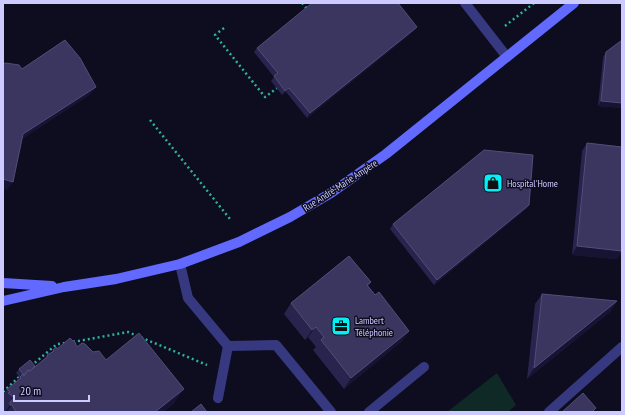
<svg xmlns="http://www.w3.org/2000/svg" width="625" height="415" font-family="'PT Sans Narrow',sans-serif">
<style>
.green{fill:#0f2926}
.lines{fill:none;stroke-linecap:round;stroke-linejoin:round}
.path{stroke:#2cb29f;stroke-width:2.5;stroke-dasharray:2 3;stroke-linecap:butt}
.lane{stroke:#36397f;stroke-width:10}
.street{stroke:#36397f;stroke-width:10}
.secondary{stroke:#6169ff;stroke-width:10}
.wall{fill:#29244d}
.shaded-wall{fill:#171333}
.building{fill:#3b3660;stroke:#524d79}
.labels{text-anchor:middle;stroke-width:3;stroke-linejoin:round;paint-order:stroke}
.poi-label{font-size:10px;fill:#cccaff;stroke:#0e0c1f;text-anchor:start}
.street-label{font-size:10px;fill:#cccaff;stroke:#0e0c1f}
</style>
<rect width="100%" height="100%" fill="#0e0c1f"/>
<path class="green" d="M 497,373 L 516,405 L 508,412 L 447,412 Z"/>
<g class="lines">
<path class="path" d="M 302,3 L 307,9
M 505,26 L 534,3
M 224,28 L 215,35 L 265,97 L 277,88
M 150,120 L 230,219
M 73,342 L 128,332 L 207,365
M 31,366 L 57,344 L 66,343
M 3,392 L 20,376"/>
<path class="lane" d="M 180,264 L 188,298 L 228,346 L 276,345 L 331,412
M 218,398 L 228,346
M 369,412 L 424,367
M 549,412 L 622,347"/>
<path class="street" d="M 465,3 L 507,57"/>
<path class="secondary" d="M 3,283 L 52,286
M 3,301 L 64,287 L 116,279 L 180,264 L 239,242 L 290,217 L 331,193 L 386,154 L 574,3"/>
</g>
<path class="wall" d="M 414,31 L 307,118 L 286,92 L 282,95 L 271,81 L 274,77 L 254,52 L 257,48 Z
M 606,52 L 622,108 L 598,106 L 603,57 Z
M 587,143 L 622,147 L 622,251 L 617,259 L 572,255 L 582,151 Z
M 529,205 L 526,209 L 434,285 L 390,229 L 393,224 Z
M 371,282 L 368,286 L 375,295 L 409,331 L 402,341 L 344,389 L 313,350 L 316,347 L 308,337 L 305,340 L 284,314 L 291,303 Z
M 542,294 L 617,301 L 610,312 L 527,379 L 535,304 Z
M 77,347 L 93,352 L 106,360 L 174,403 L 163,412 L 3,412 L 3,395 L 7,389 L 16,382 L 19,377 L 16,373 L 19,369 L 35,366 L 44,360 L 47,355 L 51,353 L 53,350 L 57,349 Z"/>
<path class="shaded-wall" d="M 417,27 L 414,31 L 307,118 L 310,113 Z
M 96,87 L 90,95 L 18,142 L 23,134 Z
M 289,88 L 286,92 L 282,95 L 285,91 Z
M 601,101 L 622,103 L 622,108 L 598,106 Z
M 3,179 L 13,182 L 7,190 L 3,189 Z
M 529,205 L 526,209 L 434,285 L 437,280 Z
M 577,246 L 622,251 L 617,259 L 572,255 Z
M 617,301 L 610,312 L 527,379 L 534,368 Z
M 316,327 L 308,337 L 305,340 L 312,330 Z
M 409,331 L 402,341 L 344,389 L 351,378 Z
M 184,389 L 174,403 L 163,412 L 155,412 Z
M 10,405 L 12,405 L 7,412 L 5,412 Z"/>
<path class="building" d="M 312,3 L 398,3 L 417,27 L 310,113 L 289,88 L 285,91 L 274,76 L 278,73 L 257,48 Z
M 65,40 L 80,58 L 96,87 L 23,134 L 13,182 L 3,179 L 3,64 L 6,63 L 19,65 L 22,69 Z
M 622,40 L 622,103 L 601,101 L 606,52 Z
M 587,143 L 622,147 L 622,251 L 577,246 Z
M 484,150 L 533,155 L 529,205 L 437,280 L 393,224 Z
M 349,256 L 371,282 L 367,285 L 375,295 L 379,292 L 409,331 L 351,378 L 321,340 L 324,337 L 316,327 L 312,330 L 291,303 Z
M 542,294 L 617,301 L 534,368 Z
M 139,333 L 184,389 L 155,412 L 16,412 L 12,405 L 10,405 L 10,402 L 15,398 L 8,393 L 10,392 L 7,389 L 21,378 L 20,377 L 23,374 L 24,376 L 28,370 L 30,371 L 48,356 L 47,355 L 54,351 L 53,350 L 56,347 L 57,349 L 70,338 L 73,341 L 74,340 L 77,347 L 82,343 L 85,344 L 93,352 L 99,351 L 106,360 Z
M 30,360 L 35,366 L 30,371 L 28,370 L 24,375 L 19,369 Z
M 583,393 L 596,408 L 592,412 L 562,412 Z
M 201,404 L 207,412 L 191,412 Z"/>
<defs>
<symbol id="shop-square" viewBox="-11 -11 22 22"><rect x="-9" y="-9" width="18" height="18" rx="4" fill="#00f0f5" stroke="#0e0c1f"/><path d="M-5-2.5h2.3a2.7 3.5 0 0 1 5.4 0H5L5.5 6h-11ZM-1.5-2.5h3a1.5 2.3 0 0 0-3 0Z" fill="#111"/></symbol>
<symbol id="office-square" viewBox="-11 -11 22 22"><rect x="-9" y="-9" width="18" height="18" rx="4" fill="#00f0f5" stroke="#0e0c1f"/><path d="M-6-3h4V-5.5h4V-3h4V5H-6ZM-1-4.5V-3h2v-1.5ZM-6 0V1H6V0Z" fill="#111"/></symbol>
</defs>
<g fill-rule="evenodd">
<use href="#shop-square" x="482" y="172" width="22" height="22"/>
<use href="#office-square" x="330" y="315" width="22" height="22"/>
</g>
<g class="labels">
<g class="poi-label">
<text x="507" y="187">Hospital'Home</text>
<text x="355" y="324">Lambert<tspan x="355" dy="12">Téléphonie</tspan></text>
</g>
<g class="street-label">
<text transform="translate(340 185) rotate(-33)" y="4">Rue André-Marie Ampère</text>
</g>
</g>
<rect width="625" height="415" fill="none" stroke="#cccaff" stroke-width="8"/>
<path d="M14 395v6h75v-6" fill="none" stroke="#cccaff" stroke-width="2"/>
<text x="20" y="395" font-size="12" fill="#cccaff" stroke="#0e0c1f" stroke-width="3" paint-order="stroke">20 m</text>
</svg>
